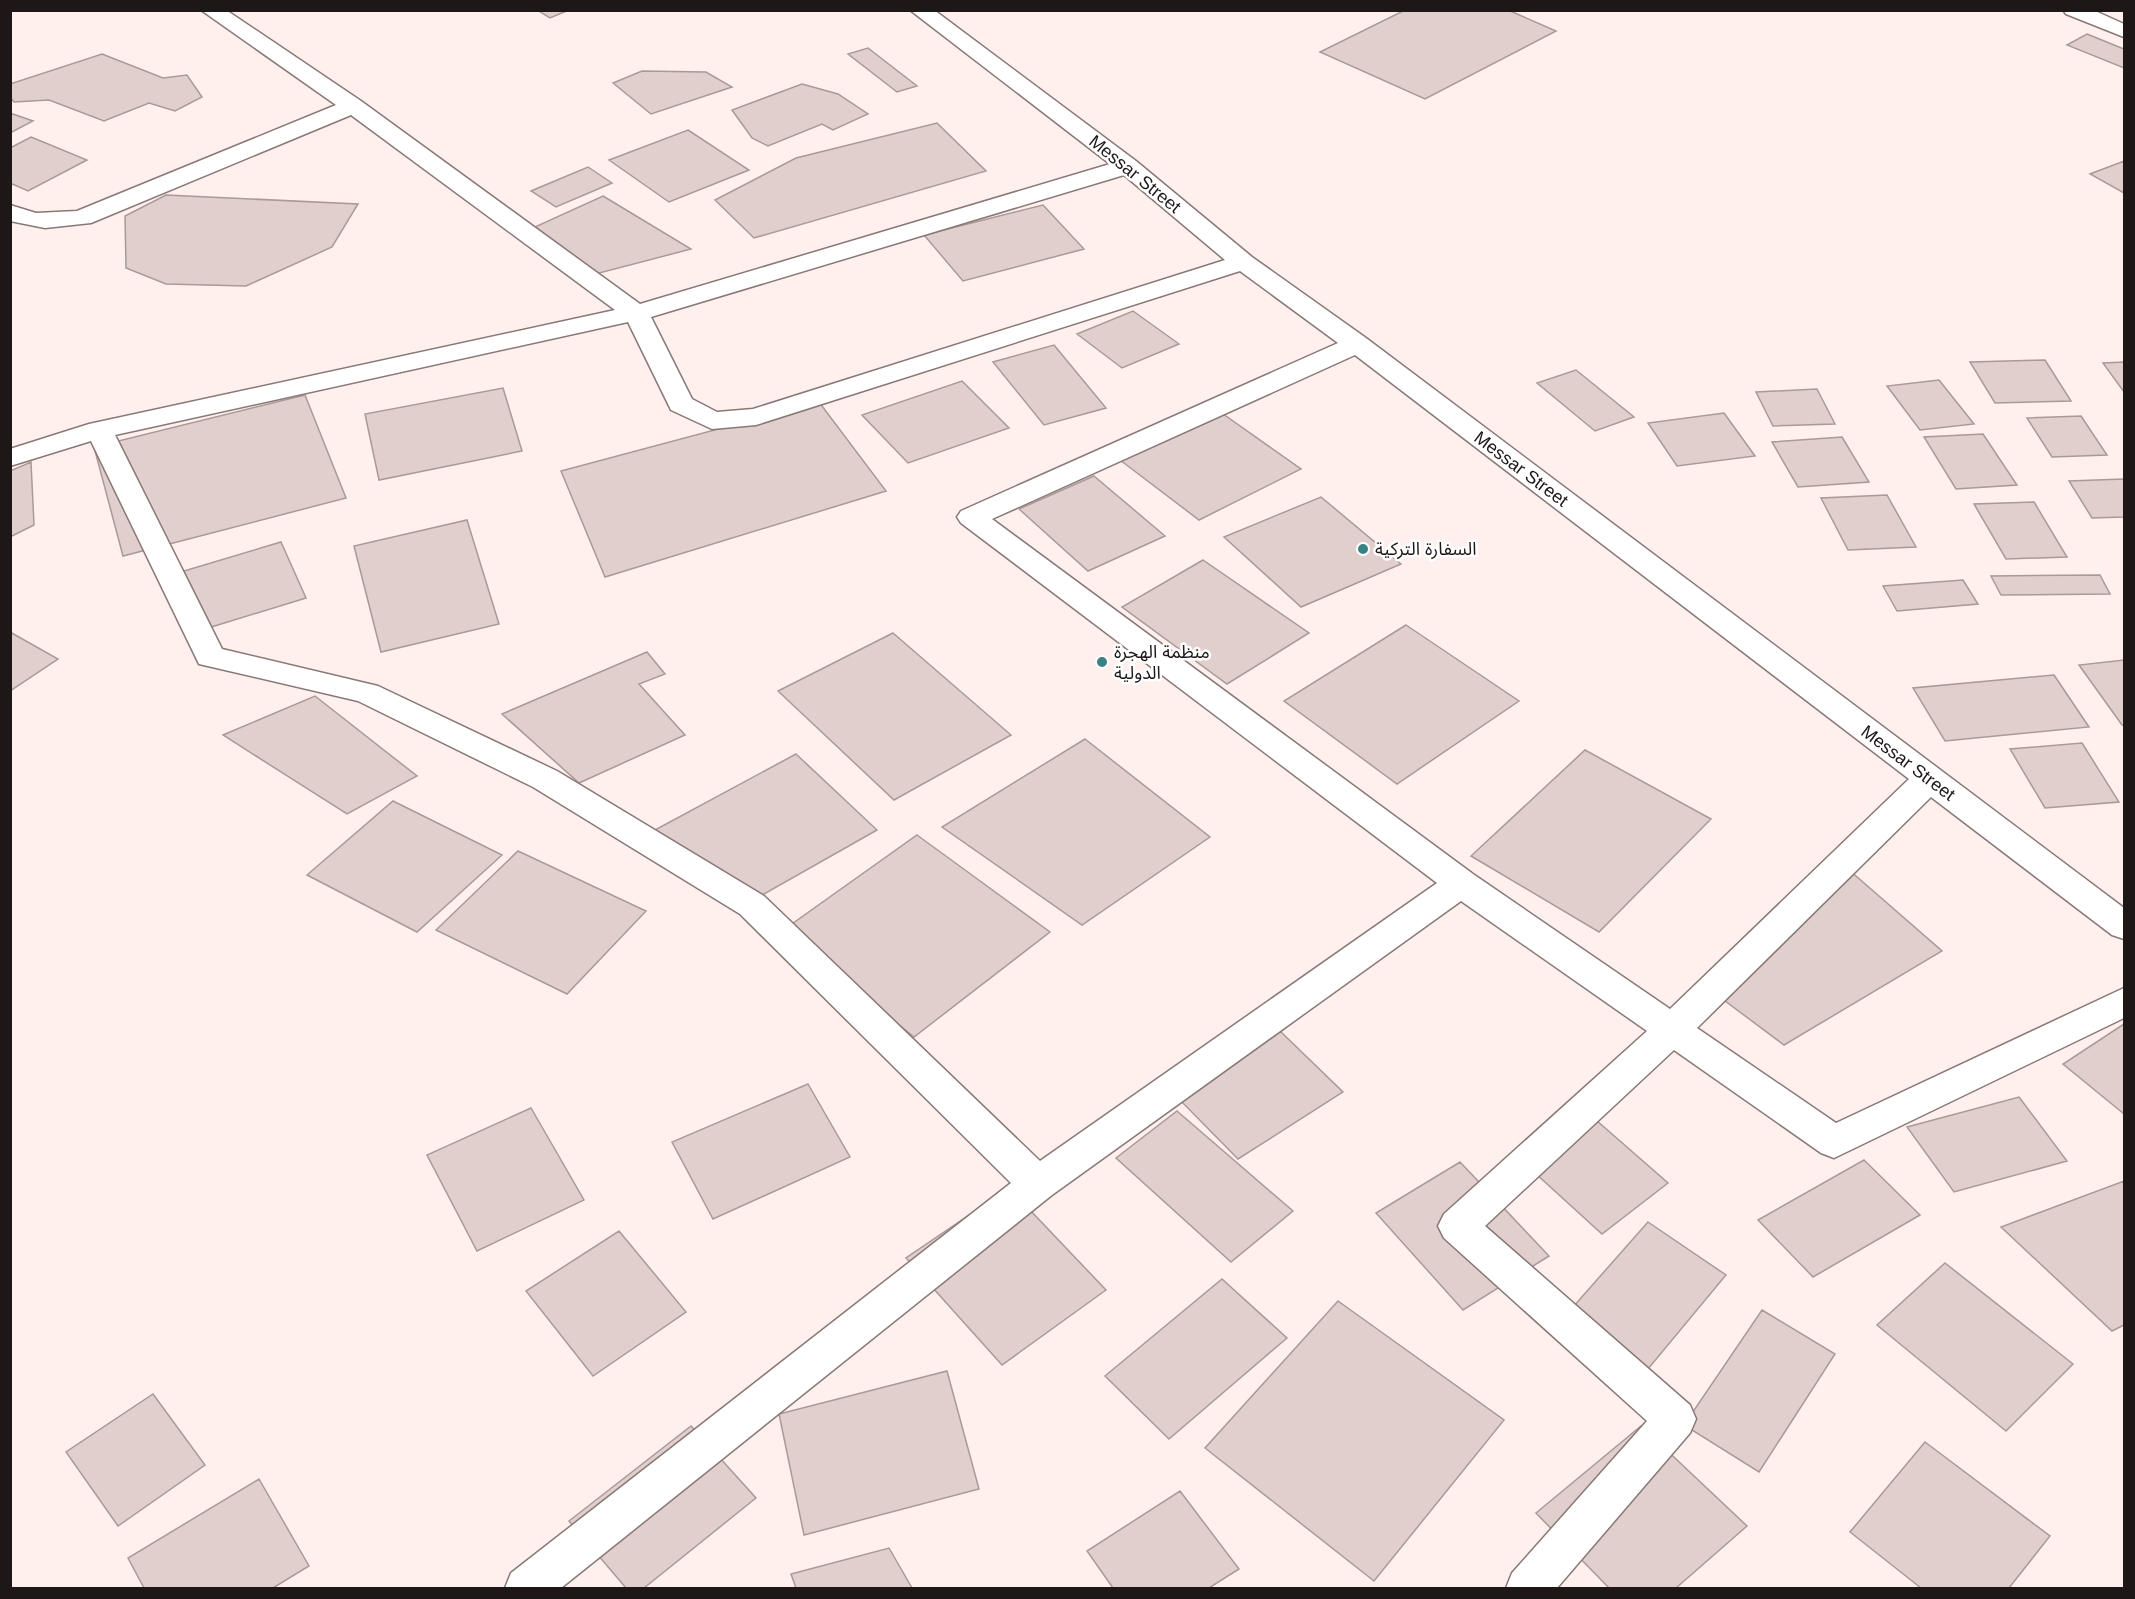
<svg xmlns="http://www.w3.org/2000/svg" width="2135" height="1599" font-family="Helvetica,'Noto Sans Arabic',sans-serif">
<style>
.building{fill:#e1cfcd;stroke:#aa9997;stroke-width:1.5}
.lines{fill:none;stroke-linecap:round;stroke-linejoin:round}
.minor-casing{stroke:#887876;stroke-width:3}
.major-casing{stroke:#887876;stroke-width:3}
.minor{fill:#fff;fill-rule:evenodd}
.major{fill:#fff;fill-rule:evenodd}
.poi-dot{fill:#398283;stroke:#fff;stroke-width:2}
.labels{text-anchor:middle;stroke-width:5;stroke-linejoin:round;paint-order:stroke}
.street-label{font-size:18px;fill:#1e1717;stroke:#fff}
.poi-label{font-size:18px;fill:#1e1717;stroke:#fff;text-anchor:start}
</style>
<rect width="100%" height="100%" fill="#fff0ee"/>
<path class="building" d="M 537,10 L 569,10 L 550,18 Z
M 1405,10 L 1508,10 L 1556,31 L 1425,99 L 1320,52 Z
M 2087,34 L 2124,49 L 2124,68 L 2067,45 Z
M 868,48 L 917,86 L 897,92 L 848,54 Z
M 102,54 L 163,78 L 187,75 L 202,97 L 175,111 L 149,103 L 104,121 L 49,100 L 14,102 L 10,97 L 10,84 Z
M 642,71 L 706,72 L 732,87 L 651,114 L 613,83 Z
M 802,84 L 838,94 L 868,114 L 833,130 L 822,124 L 768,146 L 752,138 L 732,110 Z
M 10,113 L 33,121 L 10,133 Z
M 937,123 L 986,171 L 754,238 L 715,200 L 796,158 Z
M 688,130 L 749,170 L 669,202 L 609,160 Z
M 31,137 L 87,160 L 28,191 L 10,183 L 10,148 Z
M 2124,161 L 2124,193 L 2090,174 Z
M 588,167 L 612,183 L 556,207 L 531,191 Z
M 166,195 L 358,204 L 332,247 L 246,286 L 166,284 L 126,268 L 125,216 Z
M 603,196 L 691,249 L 584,277 L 515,236 Z
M 1043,205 L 1084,249 L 963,281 L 924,235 Z
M 1133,311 L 1179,344 L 1122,368 L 1077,334 Z
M 1054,345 L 1106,408 L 1044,425 L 993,362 Z
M 2045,360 L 2071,401 L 1995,403 L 1970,362 Z
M 2124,362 L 2124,392 L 2103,363 Z
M 1576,370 L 1634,417 L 1595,431 L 1537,383 Z
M 1939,380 L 1974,424 L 1920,430 L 1887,386 Z
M 962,381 L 1009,428 L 908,463 L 862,415 Z
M 503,388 L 522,451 L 379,480 L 365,414 Z
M 1817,389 L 1835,424 L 1773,426 L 1756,392 Z
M 305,395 L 346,498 L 123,556 L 94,447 Z
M 819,402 L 886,491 L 605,577 L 561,471 Z
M 1216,409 L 1301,469 L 1199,520 L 1116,457 Z
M 1724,413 L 1755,456 L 1677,466 L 1648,423 Z
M 2081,416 L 2107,455 L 2052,457 L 2027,418 Z
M 1983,434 L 2017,485 L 1956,489 L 1924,437 Z
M 1842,437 L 1869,482 L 1798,487 L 1772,442 Z
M 31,462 L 34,525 L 10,537 L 10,471 Z
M 1094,476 L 1165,536 L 1088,571 L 1019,509 Z
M 2124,479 L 2124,517 L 2092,518 L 2069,481 Z
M 1887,495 L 1916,547 L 1848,550 L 1821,498 Z
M 1321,497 L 1401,564 L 1301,607 L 1224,537 Z
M 2034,502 L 2067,557 L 2006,559 L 1974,504 Z
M 467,520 L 499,624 L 381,652 L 354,546 Z
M 281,542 L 306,598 L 208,628 L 184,571 Z
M 1203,560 L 1309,633 L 1227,684 L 1122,607 Z
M 2100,575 L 2110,594 L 2001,595 L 1991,576 Z
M 1963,580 L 1978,604 L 1897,611 L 1883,586 Z
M 1406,625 L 1519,701 L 1397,784 L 1284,701 Z
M 10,632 L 58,659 L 10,691 Z
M 893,633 L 1011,735 L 894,800 L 778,691 Z
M 647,652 L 665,674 L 639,684 L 685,735 L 579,783 L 502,714 Z
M 2124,660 L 2124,725 L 2122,725 L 2079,665 Z
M 2054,675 L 2089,727 L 1945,741 L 1913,688 Z
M 315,696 L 417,776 L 347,814 L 223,735 Z
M 1085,739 L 1210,837 L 1082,925 L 942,827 Z
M 2082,743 L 2119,802 L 2045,808 L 2010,749 Z
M 1585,750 L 1711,819 L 1599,932 L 1471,856 Z
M 796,754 L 877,830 L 734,911 L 655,830 Z
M 393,801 L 502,855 L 417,932 L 307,875 Z
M 917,835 L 1050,932 L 914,1037 L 782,931 Z
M 518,851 L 646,911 L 567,994 L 436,930 Z
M 1833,856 L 1942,951 L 1784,1045 L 1705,986 Z
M 2124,1024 L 2124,1114 L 2063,1064 Z
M 1280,1031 L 1343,1092 L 1238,1159 L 1176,1096 Z
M 808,1084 L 850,1157 L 713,1219 L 672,1142 Z
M 2019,1097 L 2067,1161 L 1954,1192 L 1907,1127 Z
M 1580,1106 L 1668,1183 L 1602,1234 L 1514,1154 Z
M 531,1108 L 584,1200 L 477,1251 L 427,1155 Z
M 1177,1111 L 1293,1211 L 1231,1262 L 1116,1158 Z
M 1864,1160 L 1920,1215 L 1813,1277 L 1758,1220 Z
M 1460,1162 L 1549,1256 L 1463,1310 L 1376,1213 Z
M 2124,1181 L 2124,1325 L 2112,1331 L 2001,1227 Z
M 1009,1188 L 1106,1290 L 1002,1365 L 906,1258 Z
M 1648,1222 L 1726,1275 L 1638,1381 L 1558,1324 Z
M 619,1231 L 686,1312 L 593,1376 L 526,1291 Z
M 1945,1263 L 2073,1364 L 2006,1431 L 1877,1325 Z
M 1222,1279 L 1287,1338 L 1169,1439 L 1105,1376 Z
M 1338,1301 L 1504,1420 L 1374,1581 L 1205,1448 Z
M 1762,1310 L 1835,1354 L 1759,1472 L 1684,1425 Z
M 947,1371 L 979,1489 L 804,1535 L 779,1414 Z
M 153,1394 L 205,1465 L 118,1526 L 66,1452 Z
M 691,1426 L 756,1498 L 644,1588 L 626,1588 L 569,1521 Z
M 1641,1426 L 1747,1526 L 1676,1588 L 1609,1588 L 1536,1513 Z
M 1925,1442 L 2050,1536 L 2009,1588 L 1921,1588 L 1850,1532 Z
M 259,1479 L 309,1566 L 273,1588 L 144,1588 L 128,1558 Z
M 1180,1491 L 1239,1569 L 1209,1588 L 1113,1588 L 1087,1551 Z
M 889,1548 L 912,1588 L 796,1588 L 791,1574 Z"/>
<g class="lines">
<defs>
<path id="minor" d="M 201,10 L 226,10 L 361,101 L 640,304 L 1110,164 L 910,10 L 934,10 L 1136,161 L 1252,257 L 1366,338 L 2124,908 L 2124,939 L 2112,935 L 1931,797 L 1697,1028 L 1836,1123 L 2124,988 L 2124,1018 L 1834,1158 L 1821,1153 L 1674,1050 L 1485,1226 L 1690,1405 L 1696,1419 L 1690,1433 L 1557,1588 L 1506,1588 L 1512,1573 L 1647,1421 L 1444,1238 L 1438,1226 L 1444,1214 L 1647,1031 L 1461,901 L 1052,1195 L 561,1588 L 505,1588 L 511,1573 L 1011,1183 L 740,914 L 533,787 L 358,701 L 199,664 L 91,441 L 10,466 L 10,449 L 89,424 L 615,310 L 351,115 L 91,223 L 45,228 L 10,221 L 10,205 L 36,213 L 77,211 L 336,105 ZM 1124,175 L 1225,260 L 753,409 L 717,412 L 692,399 L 651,317 ZM 1240,271 L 1338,343 L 961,511 L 957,517 L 961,523 L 1437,883 L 1040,1161 L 764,896 L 557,771 L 378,686 L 222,649 L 115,435 L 628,322 L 671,410 L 712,429 L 756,425 ZM 1355,355 L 1909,779 L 1670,1009 L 1473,874 L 992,519 Z"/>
<path id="major" d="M 2063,10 L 2093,10 L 2124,24 L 2124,37 L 2066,14 Z"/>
</defs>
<use href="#minor" class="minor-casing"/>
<use href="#major" class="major-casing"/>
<use href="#minor" class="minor"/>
<use href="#major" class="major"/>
</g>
<g class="poi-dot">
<circle cx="1363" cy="549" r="6"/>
<circle cx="1102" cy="662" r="6"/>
</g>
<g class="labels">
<g class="street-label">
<text transform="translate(1135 174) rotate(39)" y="6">Messar Street</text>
<text transform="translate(1521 469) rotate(37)" y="6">Messar Street</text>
<text transform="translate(1908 763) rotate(37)" y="6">Messar Street</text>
</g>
<g class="poi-label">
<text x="1375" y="555">السفارة التركية</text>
<text x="1114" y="658">منظمة الهجرة<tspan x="1114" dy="21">الدولية</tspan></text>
</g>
</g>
<rect width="2135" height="1599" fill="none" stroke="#1e1717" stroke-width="24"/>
</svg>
